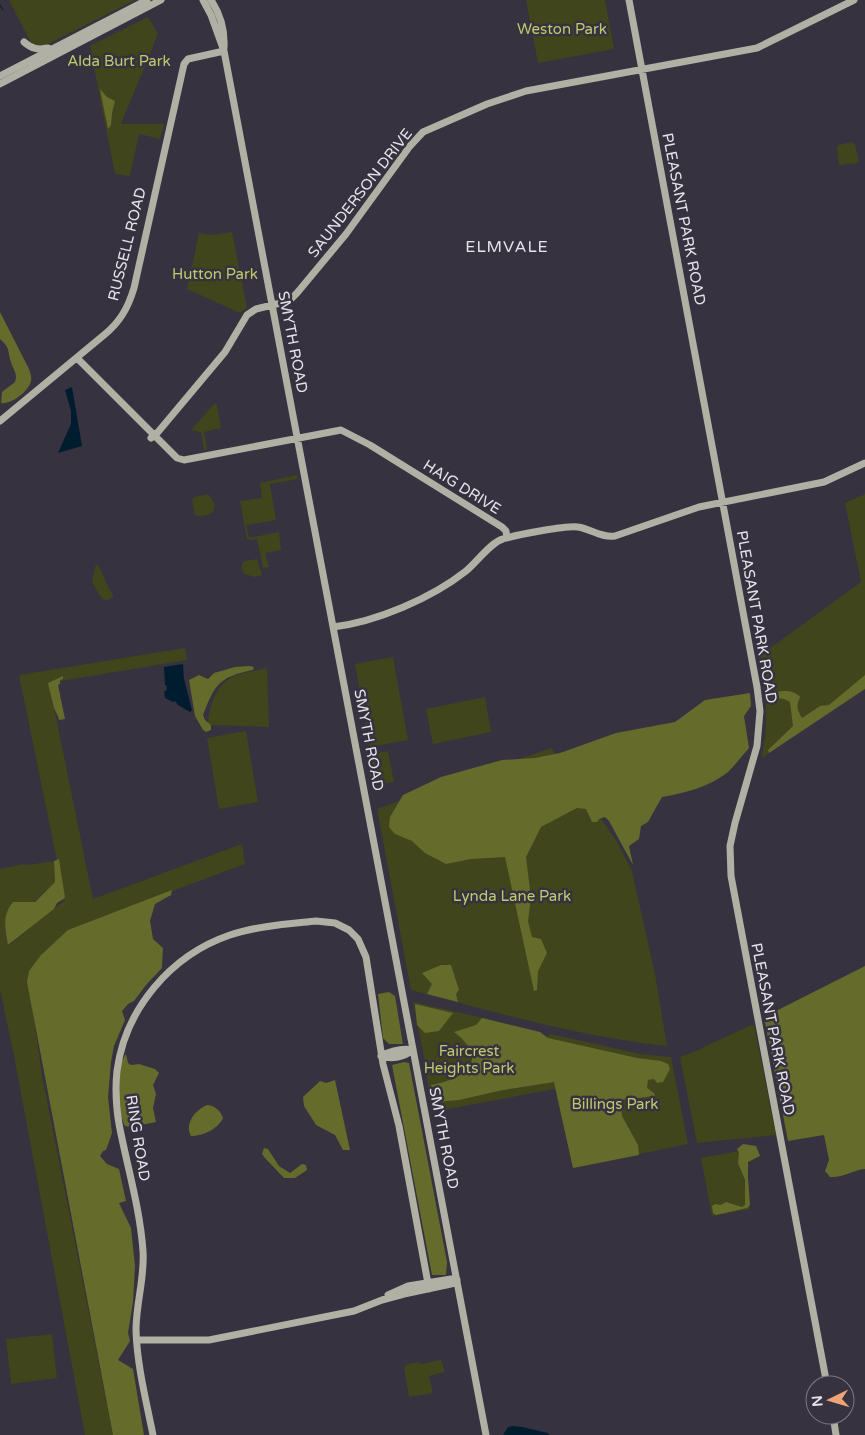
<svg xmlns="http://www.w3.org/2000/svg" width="865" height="1435" font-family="'Varela Round',sans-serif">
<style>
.green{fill:#41451c}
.forest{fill:#656b2b}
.water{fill:#001d30}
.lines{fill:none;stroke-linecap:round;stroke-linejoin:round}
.stream{stroke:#001d30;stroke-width:1}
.secondary{stroke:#b0b0a4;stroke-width:7}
.labels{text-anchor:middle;stroke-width:5;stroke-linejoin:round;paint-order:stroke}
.park-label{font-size:15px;fill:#c0ca6d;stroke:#36323f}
.street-label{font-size:15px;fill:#e5e3ec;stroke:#36323f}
.neighbourhood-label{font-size:16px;letter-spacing:1px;fill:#e5e3ec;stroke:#36323f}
</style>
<rect width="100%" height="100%" fill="#36323f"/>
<path class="green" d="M 9,0 L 135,0 L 42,47 L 37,47 L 31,43 Z
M 526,0 L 605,0 L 614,49 L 538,63 Z
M 148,17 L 158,34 L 121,124 L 164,124 L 160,139 L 139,134 L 130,176 L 115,174 L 90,46 Z
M 851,142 L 855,144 L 859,163 L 839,165 L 837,148 L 839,145 Z
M 232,232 L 247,308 L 240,313 L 187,289 L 199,233 L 213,235 Z
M 215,403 L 217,405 L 221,428 L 204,432 L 207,449 L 204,450 L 201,432 L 191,430 Z
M 297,475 L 298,479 L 270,484 L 276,520 L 246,525 L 249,538 L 279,532 L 281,550 L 265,553 L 269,567 L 263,568 L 257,539 L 250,540 L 247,539 L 240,501 L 262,498 L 260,483 Z
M 208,494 C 221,508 213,519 195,515 L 192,500 L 194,497 Z
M 865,494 L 865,686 L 762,758 C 763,747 765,737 766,727 C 767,703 764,679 758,657 L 861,582 L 845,503 Z
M 257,559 L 262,575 L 255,577 L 244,574 L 242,569 L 242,563 L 245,561 Z
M 96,564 L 99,566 L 110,591 L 113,594 L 113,596 L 108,600 L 102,599 L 92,582 Z
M 185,648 L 187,660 L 49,683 L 93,899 L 242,844 L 245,864 L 97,919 L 71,930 L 28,977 L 42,1075 L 113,1435 L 85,1435 L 14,1056 L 0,990 L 0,869 L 24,864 L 28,865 L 54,861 L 55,882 L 5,929 L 8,946 L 65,900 L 19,675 Z
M 393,657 L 408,740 L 370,747 L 355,664 Z
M 267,668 L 269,727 L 208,725 C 209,708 215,686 232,677 C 242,672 256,671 267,668 Z
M 485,697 L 491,732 L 433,744 L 426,709 Z
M 246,731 L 258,802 L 219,809 L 207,738 Z
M 551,748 L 616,840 L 632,871 L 655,974 L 667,1046 C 580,1037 495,1012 411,990 L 377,809 Z
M 388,751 L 394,782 L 372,786 L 366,755 Z
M 413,1002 L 479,1017 L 542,1035 L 545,1038 L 551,1034 L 640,1054 L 671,1057 L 688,1144 L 573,1168 L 555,1089 L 432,1112 L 424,1057 Z
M 751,1025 L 754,1025 L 776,1135 L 697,1143 L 680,1057 L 696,1051 Z
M 739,1151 L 750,1209 L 712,1216 L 701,1158 Z
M 52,1334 L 57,1378 L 11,1384 L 6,1339 Z
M 441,1360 L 445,1372 L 429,1376 L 433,1393 L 409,1397 L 404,1367 L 407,1364 L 419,1362 L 421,1364 Z"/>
<path class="forest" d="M 100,89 L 107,97 L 115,101 L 112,113 L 111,125 L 108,129 Z
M 0,312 L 29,369 C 30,372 32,377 31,381 C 29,391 11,405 1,403 L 2,392 L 15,382 C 18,373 13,370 11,362 C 7,350 11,349 0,339 Z
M 249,666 L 254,667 L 253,670 C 219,677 215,684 203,715 L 205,720 L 211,725 L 211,730 L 206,732 L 203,730 L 195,716 L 189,680 L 199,675 L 208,679 L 214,673 L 235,667 Z
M 865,675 L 865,689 L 769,753 L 768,750 L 793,726 L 790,702 L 784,699 L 770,697 L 768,695 L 769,692 C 780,692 792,688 800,697 C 796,707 797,709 802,718 L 820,706 L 829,705 Z
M 63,676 L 63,679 L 60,680 L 60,684 L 58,685 L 65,719 L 59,720 C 58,715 56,713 54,708 C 52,699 50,692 48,683 Z
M 750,693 L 751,706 L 744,716 L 749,748 C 742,756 735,765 728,772 C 709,787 685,793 662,797 L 648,822 L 641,826 L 639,839 L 629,846 L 633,865 L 609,821 L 605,817 L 599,819 L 597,822 L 592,822 L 586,809 L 577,808 L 541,827 L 526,857 L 531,898 L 528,921 L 532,937 L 541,939 L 547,953 L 538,971 L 537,990 L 534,991 L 505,857 L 471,859 L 446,864 L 425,853 L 412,841 L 395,834 L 389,827 L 390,817 L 403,795 L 441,777 L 502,760 L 535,758 L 560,753 L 616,733 L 675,722 L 705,700 Z
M 59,859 L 65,898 L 57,903 L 54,909 L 8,945 C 5,929 2,915 13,902 L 35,902 L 55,882 L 54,861 Z
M 172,890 L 171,895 L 155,904 L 150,921 L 153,939 L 163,948 L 162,968 L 146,985 L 134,1001 L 128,1004 L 122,1011 L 125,1020 L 114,1046 L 111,1062 L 108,1097 L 112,1133 L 106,1150 L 103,1151 L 100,1156 L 107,1164 L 119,1169 L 126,1201 L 119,1203 L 131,1228 L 135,1266 L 133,1302 L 128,1333 L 130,1341 L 118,1360 L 133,1369 L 144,1435 L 113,1435 L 27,982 L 29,971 L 41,955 L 68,930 Z
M 441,965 L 451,965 L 459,990 L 456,994 L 458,1002 L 427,994 L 432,984 L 422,973 Z
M 865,966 L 865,1169 C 853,1170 843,1178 830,1177 L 825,1171 L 829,1160 L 824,1135 L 788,1141 L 764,1017 Z
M 389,992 L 395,996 L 403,1044 L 389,1044 L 383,1038 L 378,994 Z
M 415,1004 L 453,1013 L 439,1031 L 425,1033 L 417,1025 Z
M 482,1018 L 540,1032 L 548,1038 L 637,1058 L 661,1061 L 668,1064 L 670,1069 L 663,1082 L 657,1083 L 654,1079 L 648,1080 L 647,1088 L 654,1093 L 655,1096 L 620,1100 L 622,1116 L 638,1145 L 639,1155 L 573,1168 L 554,1082 L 503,1090 L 459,1100 L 435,1102 L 431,1085 C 465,1079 491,1060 454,1032 L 476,1025 Z
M 126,1054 L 128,1063 L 131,1065 L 139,1064 L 155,1069 L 159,1073 L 153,1085 L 156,1094 L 153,1108 L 156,1122 L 131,1127 L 125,1126 C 117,1111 115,1067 126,1054 Z
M 404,1062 L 409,1063 L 447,1262 L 446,1275 L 432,1275 L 392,1065 Z
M 335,1080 L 350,1150 L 343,1150 L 335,1135 L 316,1125 L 304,1106 L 303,1097 L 320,1081 L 326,1083 Z
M 207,1105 C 214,1105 221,1111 223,1118 C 218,1129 203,1136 191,1136 C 184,1124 195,1110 207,1105 Z
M 743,1144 L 756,1146 L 760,1156 L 748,1162 L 748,1178 L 750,1205 L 747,1208 L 716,1215 L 713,1213 L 712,1206 L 715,1204 L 721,1205 L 726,1202 L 742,1207 L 745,1205 L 745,1180 L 738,1163 L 739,1153 L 737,1149 Z
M 264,1148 L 268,1149 L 279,1166 L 290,1173 L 302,1164 L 306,1165 L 307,1170 L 295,1178 L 284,1178 L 265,1158 L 262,1154 Z"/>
<path class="water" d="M 72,387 L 82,446 L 58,453 L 71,424 L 71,411 L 65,390 Z
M 183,664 L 184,679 L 192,710 L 190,712 L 178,705 L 175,701 L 173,702 L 165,698 L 164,691 L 166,691 L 167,686 L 165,685 L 164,667 Z
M 513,1426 L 522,1427 L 548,1433 L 549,1435 L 503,1435 L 508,1427 Z"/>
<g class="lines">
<path class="stream" d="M 0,5 L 3,10"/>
<path class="secondary" d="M 203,0 L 211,15 L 224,51 L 486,1435
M 211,0 C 221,15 225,30 224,48
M 629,0 L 757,687 L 760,711 L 757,746 L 735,823 L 730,846 L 731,876 L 827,1385
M 24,42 C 32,49 38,50 48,48
M 0,76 L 147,0
M 0,84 L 161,0
M 77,358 L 177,458 L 184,460 L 341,430 L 370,445 L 502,527 L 506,531 L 507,538
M 0,421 L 104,335 C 120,322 128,308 134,288 L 184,64 L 188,59 L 224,51
M 151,438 L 158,432 L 225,352 L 247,315 L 256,309 L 289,301 L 297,293 L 346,234 L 410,146 L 423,132 L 487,104 L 526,91 L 757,48 L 854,0
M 333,627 C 376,622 432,598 466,571 C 476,563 491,542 503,539 C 515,535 568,525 578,527 C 591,529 601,538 615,536 L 699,507 L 824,482 L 865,463
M 381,1056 C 392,1060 404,1057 413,1050
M 381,1056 C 391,1051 402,1048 413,1050
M 388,1295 L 408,1286 L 451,1279 L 457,1280
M 137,1340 L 209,1340 L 354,1311 L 382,1300 L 404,1294 L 451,1284 L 457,1280
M 833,1415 L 836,1435
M 153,1435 C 146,1400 137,1365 136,1330 C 136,1303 145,1277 143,1251 C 140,1208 127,1166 119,1124 C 116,1106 115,1089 117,1071 C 125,1009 171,955 230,935 C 257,926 288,924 316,921 L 335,923 L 349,930 L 358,939 L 366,957 L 383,1064 L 399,1126 L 429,1289"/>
</g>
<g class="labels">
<g class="park-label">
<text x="562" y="34">Weston Park</text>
<text x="119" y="66">Alda Burt Park</text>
<text x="215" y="279">Hutton Park</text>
<text x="512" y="901">Lynda Lane Park</text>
<text x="469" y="1056">Faircrest<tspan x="469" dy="17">Heights Park</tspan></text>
<text x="615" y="1109">Billings Park</text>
</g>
<g class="street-label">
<text transform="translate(360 193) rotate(-52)" y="5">SAUNDERSON DRIVE</text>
<text transform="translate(684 219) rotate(79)" y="5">PLEASANT PARK ROAD</text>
<text transform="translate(127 244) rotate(-76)" y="5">RUSSELL ROAD</text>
<text transform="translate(293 342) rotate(79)" y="5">SMYTH ROAD</text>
<text transform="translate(462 487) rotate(32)" y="5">HAIG DRIVE</text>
<text transform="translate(757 617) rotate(80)" y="5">PLEASANT PARK ROAD</text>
<text transform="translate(369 740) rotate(79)" y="5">SMYTH ROAD</text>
<text transform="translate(773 1029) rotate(79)" y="5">PLEASANT PARK ROAD</text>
<text transform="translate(138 1138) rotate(81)" y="5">RING ROAD</text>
<text transform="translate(444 1138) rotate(79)" y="5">SMYTH ROAD</text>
</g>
<g class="neighbourhood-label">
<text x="507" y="252">ELMVALE</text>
</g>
</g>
<g transform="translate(830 1400) rotate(265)"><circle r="24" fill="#36323f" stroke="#7c7984"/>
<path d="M0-4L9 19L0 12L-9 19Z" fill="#efa377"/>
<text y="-8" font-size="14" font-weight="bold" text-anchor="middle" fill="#e5e3ec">N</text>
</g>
</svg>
